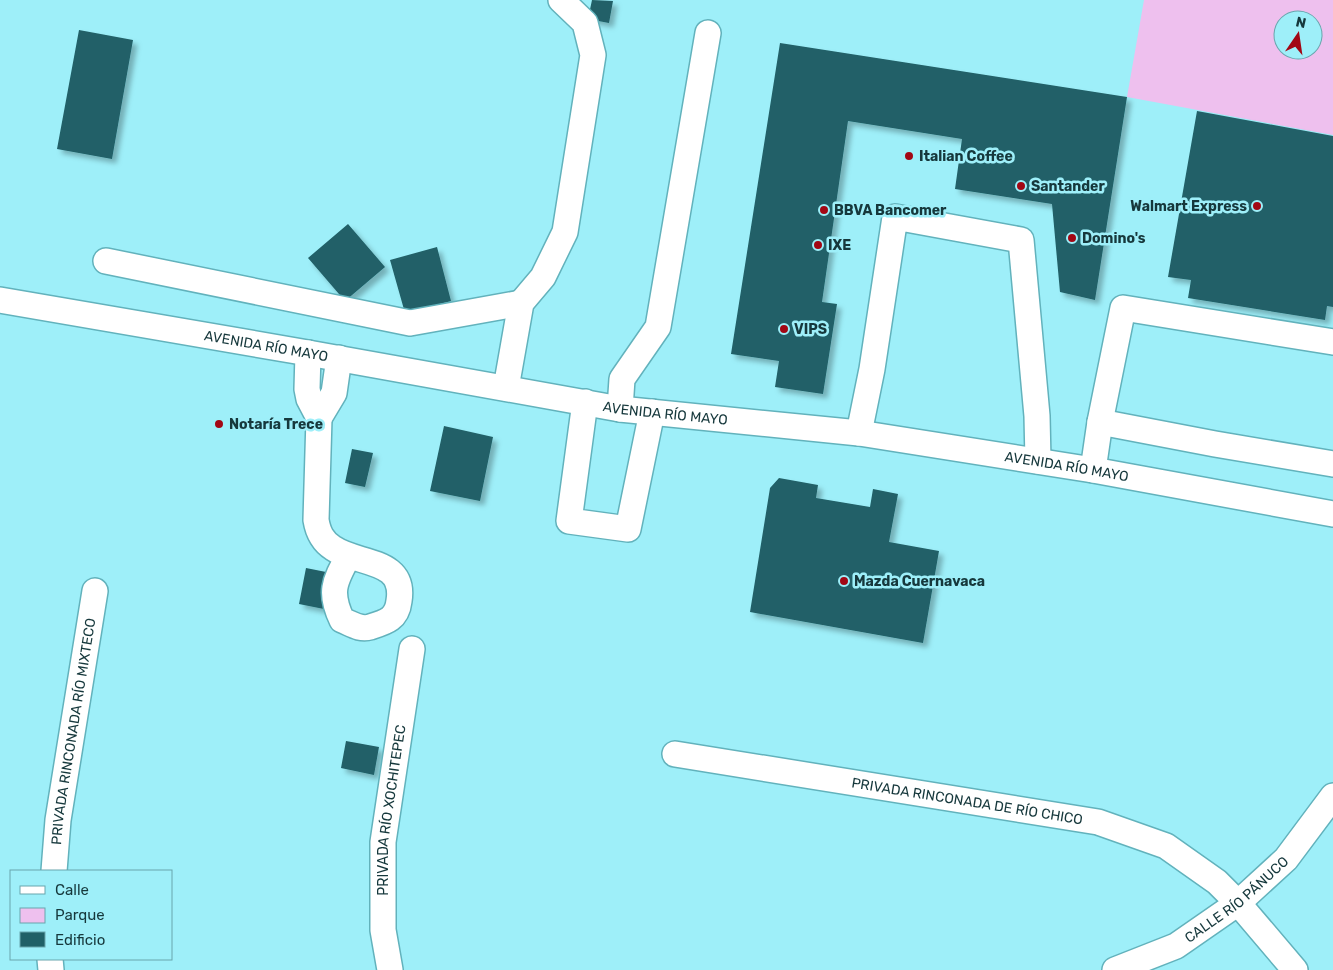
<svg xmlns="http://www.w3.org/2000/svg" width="1333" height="970" font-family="Rubik,sans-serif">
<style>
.green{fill:#eec0ee;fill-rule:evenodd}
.building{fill:#206067;filter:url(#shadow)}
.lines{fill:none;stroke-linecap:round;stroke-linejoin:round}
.minor-casing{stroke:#62b2bc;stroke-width:28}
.minor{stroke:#fff;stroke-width:25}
.poi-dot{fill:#a20714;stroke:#9eeff9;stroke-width:2}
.labels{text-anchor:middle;stroke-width:5;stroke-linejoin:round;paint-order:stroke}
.poi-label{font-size:14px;font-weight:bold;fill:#16383c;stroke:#9eeff9;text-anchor:start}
.street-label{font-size:14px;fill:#16383c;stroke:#9eeff9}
</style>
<defs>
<filter id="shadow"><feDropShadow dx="4.5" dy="4.5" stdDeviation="2.5" flood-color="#0004"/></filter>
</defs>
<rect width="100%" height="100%" fill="#9eeff9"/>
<path class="green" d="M 1144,0 L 1333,0 L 1333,135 L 1127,97 ZM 1283,20 L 1313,20 L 1313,50 L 1283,50 Z"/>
<path class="building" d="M 592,0 L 613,1 L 609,23 L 588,19 Z
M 79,30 L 133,40 L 112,159 L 57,149 Z
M 780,43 L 1127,97 L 1095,300 L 1060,292 L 1052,204 L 955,189 L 962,139 L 848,121 L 822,302 L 837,304 L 823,394 L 775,387 L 779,361 L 731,354 Z
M 1197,111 L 1333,136 L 1333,307 L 1327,306 L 1325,320 L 1188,298 L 1191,280 L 1168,277 Z
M 348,224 L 385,267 L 345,301 L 308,258 Z
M 437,247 L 451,301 L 405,313 L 390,260 Z
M 444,426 L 493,437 L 480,501 L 430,491 Z
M 352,449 L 373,453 L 365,487 L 345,483 Z
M 779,478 L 818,485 L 816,498 L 870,507 L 873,489 L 898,494 L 889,542 L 939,551 L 923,643 L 750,612 L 770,488 Z
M 306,568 L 331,573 L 324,609 L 299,604 Z
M 346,741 L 379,747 L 374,775 L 341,768 Z"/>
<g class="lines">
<defs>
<g id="minor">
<path d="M 106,261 L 410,323 L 521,303"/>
<path id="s1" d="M 0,300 L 308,353 L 620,409 L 859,433 L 1093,470 L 1333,514"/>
<path d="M 308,353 L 307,389 L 309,399 L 319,418 L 316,520 C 318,532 322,541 333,548 C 357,565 406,558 399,601 C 397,619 386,622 370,627 C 360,630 352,624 342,620 C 329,593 334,582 348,557"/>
<path d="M 506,388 L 521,303 L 543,277 L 565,232 L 593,55 L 585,23 L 561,0"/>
<path d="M 585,402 L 569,521 L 628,529 L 652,412"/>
<path d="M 620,409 L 622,379 L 658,327 L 708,33"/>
<path d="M 319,418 L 334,393 L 339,358"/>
<path d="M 1100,422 L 1215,444 L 1333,464"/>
<path d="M 859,433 L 872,369 L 895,217 L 1021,240 L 1037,416 L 1038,461"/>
<path d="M 1093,470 L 1100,422 L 1123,308 L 1333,342"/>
<path id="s2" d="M 675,754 L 1098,822 L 1166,846 L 1217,882 L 1238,903 L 1295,970"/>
<path id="s3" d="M 54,871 L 58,820 L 95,591"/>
<path d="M 50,959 L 51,970"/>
<path id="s4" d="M 390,970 L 383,930 L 383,842 L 412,649"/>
<path id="s5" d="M 1115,970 L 1176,946 L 1238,903 L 1286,859 L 1333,796"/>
</g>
</defs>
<use href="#minor" class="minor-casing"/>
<use href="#minor" class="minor"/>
</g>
<g class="poi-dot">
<circle cx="909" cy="156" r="5"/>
<circle cx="1021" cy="186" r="5"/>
<circle cx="1257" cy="206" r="5"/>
<circle cx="824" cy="210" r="5"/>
<circle cx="1072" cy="238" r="5"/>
<circle cx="818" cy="245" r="5"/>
<circle cx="784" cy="329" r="5"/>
<circle cx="219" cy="424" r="5"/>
<circle cx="844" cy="581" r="5"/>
</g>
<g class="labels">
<g class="poi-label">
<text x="919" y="161">Italian Coffee</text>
<text x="1031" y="191">Santander</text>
<text x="1247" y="211" text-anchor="end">Walmart Express</text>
<text x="834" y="215">BBVA Bancomer</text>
<text x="1082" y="243">Domino's</text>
<text x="828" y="250">IXE</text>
<text x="794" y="334">VIPS</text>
<text x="229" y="429">Notaría Trece</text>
<text x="854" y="586">Mazda Cuernavaca</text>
</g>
<g class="street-label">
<text dy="5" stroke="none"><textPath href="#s1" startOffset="270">AVENIDA RÍO MAYO</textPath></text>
<text dy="5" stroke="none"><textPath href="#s1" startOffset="675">AVENIDA RÍO MAYO</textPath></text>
<text dy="5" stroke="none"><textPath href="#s1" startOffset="1080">AVENIDA RÍO MAYO</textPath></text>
<text dy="5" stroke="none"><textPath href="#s3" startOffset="141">PRIVADA RINCONADA RÍO MIXTECO</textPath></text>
<text dy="5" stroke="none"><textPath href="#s2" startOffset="296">PRIVADA RINCONADA DE RÍO CHICO</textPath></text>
<text dy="5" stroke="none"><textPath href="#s4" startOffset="161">PRIVADA RÍO XOCHITEPEC</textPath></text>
<text dy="5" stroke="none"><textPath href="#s5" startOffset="142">CALLE RÍO PÁNUCO</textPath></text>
</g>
</g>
<rect x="10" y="870" width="162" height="90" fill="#9eeff9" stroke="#68a6ad"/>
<rect x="20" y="886" width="25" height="8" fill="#ffffff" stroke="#68a6ad"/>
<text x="55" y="895" font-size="15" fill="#16383c">Calle</text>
<rect x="20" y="908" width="25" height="15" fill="#eec0ee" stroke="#68a6ad"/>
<text x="55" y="920" font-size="15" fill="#16383c">Parque</text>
<rect x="20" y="932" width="25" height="15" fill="#206067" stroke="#68a6ad"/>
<text x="55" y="945" font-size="15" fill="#16383c">Edificio</text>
<g transform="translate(1298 35) rotate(13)"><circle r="24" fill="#9eeff9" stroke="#68a6ad"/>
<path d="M0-4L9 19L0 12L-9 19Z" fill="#a20714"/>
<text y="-8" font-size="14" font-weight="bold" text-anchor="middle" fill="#16383c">N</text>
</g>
</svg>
